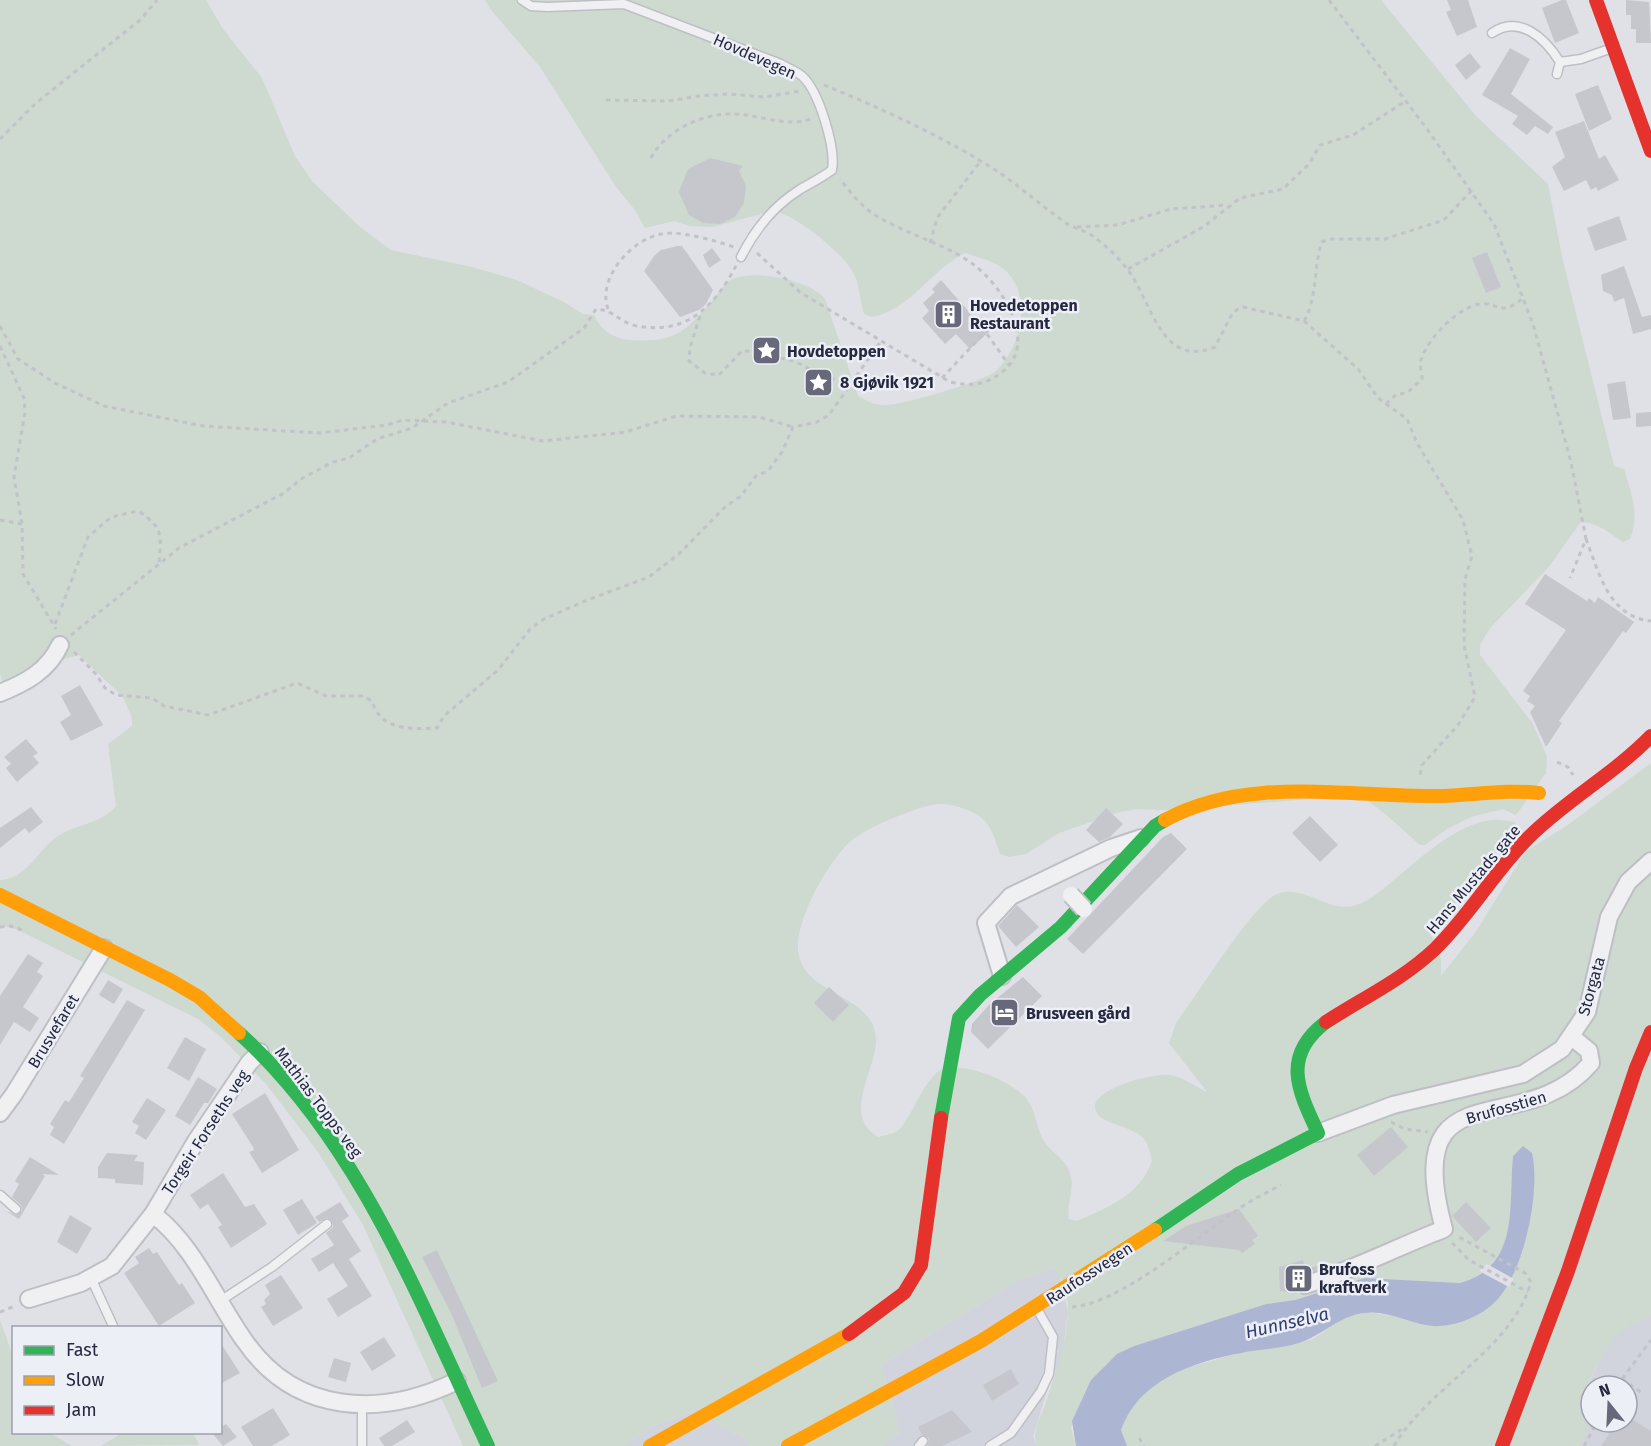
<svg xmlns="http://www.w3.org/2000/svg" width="1651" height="1446" font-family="'Fira Sans',sans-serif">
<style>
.built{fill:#d2d4dd;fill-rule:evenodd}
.green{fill:#ced9d0}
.water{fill:#acb6d3}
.pier{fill:#e0e1e6}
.building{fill:#c6c7cd}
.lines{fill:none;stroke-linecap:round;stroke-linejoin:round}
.lane-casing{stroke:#bebfc4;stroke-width:11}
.street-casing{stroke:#bebfc4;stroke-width:20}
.path{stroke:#c2c2c9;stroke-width:3;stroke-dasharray:4.5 4.5;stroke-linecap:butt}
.lane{stroke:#f0f0f2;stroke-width:8}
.street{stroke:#f0f0f2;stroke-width:16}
.fast{stroke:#30b455;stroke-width:14}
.slow{stroke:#ff9f0a;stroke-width:14}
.jam{stroke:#e5322d;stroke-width:14}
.street-bridge-casing{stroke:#bebfc4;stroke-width:20;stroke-linecap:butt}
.street-bridge{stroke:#f0f0f2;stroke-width:16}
.labels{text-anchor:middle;stroke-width:5;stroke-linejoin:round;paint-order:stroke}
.street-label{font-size:16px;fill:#262940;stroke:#edeff6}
.poi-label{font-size:16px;font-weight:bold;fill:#262940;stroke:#edeff6;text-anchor:start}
.water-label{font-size:18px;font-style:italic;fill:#2e3c76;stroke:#edeff6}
</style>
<rect width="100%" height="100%" fill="#e0e1e6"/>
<path class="built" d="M 1651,1249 L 1651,1446 L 1560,1446 ZM 1591,1386 L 1627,1386 L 1627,1422 L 1591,1422 Z
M 1053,1268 L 1059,1274 L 1068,1312 L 1062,1357 L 1049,1385 L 1033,1436 L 1037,1446 L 883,1446 L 900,1432 L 881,1365 L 1017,1281 Z
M 698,1409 L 722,1427 L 743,1437 L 750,1446 L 623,1446 L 654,1426 Z"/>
<path class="green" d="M 0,0 L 206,0 L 223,29 L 262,78 L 295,156 L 312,181 L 360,227 L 391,250 L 472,267 L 517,280 L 564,302 L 583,314 L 594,315 C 600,330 614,339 630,340 C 674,343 684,333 712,301 C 717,295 723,285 730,280 C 752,268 811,280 825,299 L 858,396 C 867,401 876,406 888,405 C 905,404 985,381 996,371 C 1021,347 1033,298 1006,271 C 996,261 979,258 965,253 C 929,271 912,309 872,317 L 864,314 C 859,299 860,281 851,269 C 840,251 793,213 773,211 L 712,227 L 689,226 L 674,221 L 645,228 L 635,210 L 616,187 L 540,67 L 491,10 L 485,0 L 1381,0 L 1476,116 L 1548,184 L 1563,261 L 1614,466 L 1624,469 C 1631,493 1640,515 1630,539 L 1623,542 C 1610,534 1595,520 1580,523 L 1548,568 L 1490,628 L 1480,645 L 1480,655 L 1533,724 L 1547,757 L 1546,773 L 1516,815 L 1503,809 L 1471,817 L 1447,829 L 1425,845 L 1420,845 L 1384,813 L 1368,801 L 1352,796 L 1165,810 L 1137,809 L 1120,812 L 1059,833 L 1026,854 L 1009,857 L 1000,854 C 996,843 993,830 985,821 C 975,811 957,805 943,804 C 925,802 866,828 852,840 C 829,860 796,918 798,949 C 802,998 875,992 876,1040 C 876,1071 841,1115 878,1137 L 894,1133 L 901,1128 C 912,1114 925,1080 939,1071 C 960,1058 1018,1083 1029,1102 C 1037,1115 1037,1134 1047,1145 C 1056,1156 1069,1162 1071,1178 C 1074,1191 1066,1205 1069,1219 L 1077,1221 C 1107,1208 1142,1194 1152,1160 C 1150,1154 1149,1147 1146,1142 C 1136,1124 1097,1126 1095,1108 C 1093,1088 1154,1073 1170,1075 C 1183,1077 1196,1087 1207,1092 L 1169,1043 L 1176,1023 C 1196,997 1252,905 1277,894 C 1304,884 1327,912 1353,906 C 1369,902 1383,889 1395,879 C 1422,857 1456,824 1492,820 C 1499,819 1508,821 1515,822 L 1518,828 L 1430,933 L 1441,959 L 1441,976 L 1477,930 L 1526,851 L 1565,827 L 1651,763 L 1651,1316 C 1643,1320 1633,1323 1626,1328 C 1603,1345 1590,1380 1580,1404 L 1590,1426 L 1579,1446 L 1127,1446 L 1121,1430 L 1127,1412 L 1138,1398 L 1158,1382 L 1186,1368 L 1239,1353 L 1292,1345 L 1313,1339 L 1345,1317 L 1367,1312 L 1400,1317 L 1512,1277 L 1513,1156 C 1508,1203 1521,1267 1461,1283 L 1365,1278 L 1295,1300 L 1266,1304 L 1134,1346 C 1094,1364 1090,1391 1071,1428 L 1076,1446 L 1037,1446 C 1031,1430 1041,1417 1046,1402 C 1057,1366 1085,1301 1053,1268 L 1017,1281 L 881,1365 L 900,1432 L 883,1446 L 750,1446 L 743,1437 L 722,1427 L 698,1409 L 654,1426 L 623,1446 L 463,1446 L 363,1225 L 318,1152 L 266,1084 L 222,1038 L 198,1019 L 16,929 L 0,925 L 0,880 C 26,879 36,853 54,839 C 72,824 101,825 116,806 L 108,744 L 132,726 L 132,718 L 123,697 L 79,655 L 64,659 L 10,686 L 3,684 L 0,674 Z
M 0,1320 L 13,1356 L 14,1432 L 50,1433 L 72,1446 L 0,1446 Z
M 122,1433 L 193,1433 L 199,1445 L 101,1446 Z"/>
<path class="water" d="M 1523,1146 L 1532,1153 C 1541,1191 1524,1275 1494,1303 C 1480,1316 1459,1325 1440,1326 C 1416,1328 1390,1309 1364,1313 C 1339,1316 1323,1335 1299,1343 C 1280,1349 1260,1349 1241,1353 C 1192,1362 1138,1381 1121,1430 L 1127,1446 L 1076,1446 L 1072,1421 L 1091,1380 L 1117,1354 L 1134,1346 L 1266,1304 L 1295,1300 L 1365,1278 L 1460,1283 C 1521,1267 1508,1203 1513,1156 Z"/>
<path class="pier" d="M 1487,1264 L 1514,1279 L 1509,1287 L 1479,1271 Z"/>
<path class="building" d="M 1447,0 L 1468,0 L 1477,27 L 1457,36 L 1446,12 L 1451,10 Z
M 1562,0 L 1566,0 L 1579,33 L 1555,43 L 1542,8 Z
M 1626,0 L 1649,2 L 1651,43 L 1636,43 L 1636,29 L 1631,29 L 1631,15 L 1626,15 Z
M 1510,48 L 1530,59 L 1511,94 L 1553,127 L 1548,134 L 1535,126 L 1527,135 L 1512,124 L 1518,116 L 1482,95 Z
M 1470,53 L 1481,67 L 1466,80 L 1455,65 Z
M 1598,85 L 1612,119 L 1589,131 L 1575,94 Z
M 1584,121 L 1599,159 L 1605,155 L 1619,180 L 1598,191 L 1596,187 L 1591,190 L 1586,180 L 1564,191 L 1552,167 L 1565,157 L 1555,132 Z
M 710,158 L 743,166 L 739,171 L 746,186 L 744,203 L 735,217 L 720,224 L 703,223 L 689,215 L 679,192 L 688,169 Z
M 1619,216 L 1627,240 L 1595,251 L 1587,228 Z
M 678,246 L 682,246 L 713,290 L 706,304 L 699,310 L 680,317 L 644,271 L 654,256 L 661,250 Z
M 712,248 L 721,260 L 709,268 L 703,255 Z
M 1487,252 L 1501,287 L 1486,293 L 1472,258 Z
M 1624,266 L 1642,317 L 1651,315 L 1651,329 L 1633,334 L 1624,298 L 1614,302 L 1612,295 L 1603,291 L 1601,275 Z
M 941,280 L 977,321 L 982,317 L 992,329 L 970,349 L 956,334 L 945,344 L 922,318 L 929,311 L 923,303 L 935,292 L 932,289 Z
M 1625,381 L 1631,418 L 1613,420 L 1607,384 Z
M 1651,412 L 1651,426 L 1636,427 L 1636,413 Z
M 1545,574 L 1587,601 L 1589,598 L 1595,603 L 1598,597 L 1634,622 L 1626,633 L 1623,631 L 1559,721 L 1562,723 L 1546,747 L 1530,712 L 1535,706 L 1527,701 L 1530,696 L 1523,691 L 1566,630 L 1525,604 Z
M 80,685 L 103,725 L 71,741 L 60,722 L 71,715 L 61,696 Z
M 26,739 L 38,753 L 33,756 L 39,763 L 17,782 L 6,768 L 11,764 L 4,757 Z
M 31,807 L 43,822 L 29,833 L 25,828 L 0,848 L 0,828 Z
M 1106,808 L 1123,824 L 1110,837 L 1099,842 L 1086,830 Z
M 1310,816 L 1338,845 L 1320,862 L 1292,833 Z
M 1171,833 L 1187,849 L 1083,954 L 1067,939 L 1163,837 Z
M 1017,905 L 1039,927 L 1016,947 L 998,926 Z
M 28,954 L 43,963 L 37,972 L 43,976 L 23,1007 L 39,1018 L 30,1032 L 14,1022 L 0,1045 L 0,996 Z
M 1023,977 L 1042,996 L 988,1049 L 971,1032 L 972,1024 L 989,1005 Z
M 108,980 L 123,989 L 114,1004 L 99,995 Z
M 829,987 L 849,1005 L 833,1022 L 814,1003 Z
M 127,1000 L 145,1010 L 64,1144 L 50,1135 L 54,1127 L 50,1124 L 65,1100 L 69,1102 L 84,1078 L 80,1076 Z
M 185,1037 L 206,1049 L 189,1081 L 167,1068 Z
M 198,1077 L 217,1089 L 208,1103 L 204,1103 L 190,1125 L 175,1116 Z
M 265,1093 L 299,1150 L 262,1173 L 249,1152 L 254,1150 L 253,1147 L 232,1114 Z
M 147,1098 L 166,1110 L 146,1140 L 135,1133 L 139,1126 L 132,1122 Z
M 1391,1127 L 1408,1147 L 1374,1176 L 1357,1155 Z
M 107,1153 L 138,1155 L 134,1161 L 144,1162 L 143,1185 L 115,1183 L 115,1179 L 98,1178 L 98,1167 Z
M 30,1157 L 59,1175 L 42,1174 L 45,1176 L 19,1219 L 4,1210 L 15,1215 L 22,1211 L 21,1205 L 12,1197 L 19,1184 L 15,1181 Z
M 223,1173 L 245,1207 L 254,1204 L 267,1224 L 231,1248 L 218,1227 L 222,1225 L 208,1204 L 200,1209 L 190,1195 Z
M 302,1199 L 317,1223 L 298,1235 L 283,1210 Z
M 340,1202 L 349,1216 L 342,1221 L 361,1251 L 349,1259 L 372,1296 L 338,1317 L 327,1299 L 348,1286 L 333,1263 L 319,1272 L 311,1259 L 334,1245 L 326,1233 L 333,1227 L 332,1221 L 327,1218 L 319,1222 L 315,1217 Z
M 1466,1202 L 1491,1228 L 1476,1242 L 1452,1216 Z
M 1239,1209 L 1258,1236 L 1252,1240 L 1255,1244 L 1242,1253 L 1239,1250 L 1163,1241 L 1186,1226 Z
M 70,1215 L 92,1228 L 77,1254 L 57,1242 Z
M 149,1248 L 153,1254 L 157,1252 L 179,1285 L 182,1283 L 195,1303 L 159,1326 L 124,1273 L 139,1263 L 135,1257 Z
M 437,1250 L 498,1381 L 482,1388 L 451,1313 L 422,1257 Z
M 1303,1260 L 1305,1268 L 1333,1264 L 1298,1278 L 1295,1284 L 1298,1293 L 1280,1291 L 1279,1267 Z
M 281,1275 L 303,1308 L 273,1326 L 261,1307 L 266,1304 L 264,1300 L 270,1294 L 265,1285 Z
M 384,1337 L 396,1356 L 372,1371 L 360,1352 Z
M 220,1342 L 240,1373 L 220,1384 Z
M 334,1358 L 351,1363 L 346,1382 L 328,1377 Z
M 1011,1369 L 1019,1384 L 992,1401 L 983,1385 Z
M 273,1408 L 290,1435 L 272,1446 L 253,1446 L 241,1427 Z
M 952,1410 L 972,1432 L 942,1446 L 928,1446 L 929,1438 L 922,1435 L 918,1427 Z
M 1627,1416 L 1651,1431 L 1651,1446 L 1601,1446 L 1617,1422 L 1627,1422 Z
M 407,1420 L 415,1432 L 392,1446 L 384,1446 L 379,1438 Z
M 226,1424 L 237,1437 L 223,1446 L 213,1434 L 220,1432 L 220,1428 Z"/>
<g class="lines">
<defs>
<path id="lane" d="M 522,0 L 531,6 L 547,7 L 624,4 L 781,64 C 787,68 796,71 802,76 C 819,91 836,148 832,170 C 821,178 811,183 799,190 C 774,206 754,231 741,257
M 1492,33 C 1519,14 1545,38 1560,62
M 1557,74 L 1560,62 L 1581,59 L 1612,48
M 0,1195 L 16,1209
M 91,1278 L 114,1328
M 220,1301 L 272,1267 L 327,1224
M 362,1446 L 362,1406
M 919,1446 L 923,1441
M 990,1446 L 1011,1433 L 1041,1391 L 1049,1374 L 1053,1337 L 1036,1307"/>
<path id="street" d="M 0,693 C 25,683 48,671 60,645
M 1002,976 L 986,923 L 1011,896 L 1111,848 L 1141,838
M 0,1113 L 14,1094 L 104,948
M 1318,1133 L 1393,1105 L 1523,1074 L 1562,1049 L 1587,1012 L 1609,917 L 1628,882 L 1651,861
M 153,1214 C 194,1245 215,1299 244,1340 C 295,1415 381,1418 457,1381
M 1305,1285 C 1353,1270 1397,1247 1444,1229 C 1399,1064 1523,1143 1591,1063 L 1589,1051 L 1572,1037
M 29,1299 L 81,1283 L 112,1266 L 153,1214 L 196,1141 L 249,1063 L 260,1052"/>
</defs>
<use href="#lane" class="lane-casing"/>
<use href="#street" class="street-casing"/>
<path class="path" d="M 1329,0 L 1427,129 L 1494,224 L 1533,324 L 1571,462 L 1586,539 L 1570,578
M 824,85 C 883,109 946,138 1000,173 C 1023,189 1043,207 1066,223 C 1074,229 1086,230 1094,237 C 1105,245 1119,258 1127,269 C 1151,298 1160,370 1215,347 L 1233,312 L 1243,307 L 1304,321 C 1318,298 1313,266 1322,242 L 1329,239 L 1385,239 L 1444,220 L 1472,190
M 606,100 L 669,101 L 699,96 L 728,94 L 764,97 L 800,91
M 0,139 L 36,103 L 140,20 L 157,0
M 651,158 C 665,131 702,113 733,114 C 760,114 785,128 811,119
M 1077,227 L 1118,225 L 1171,209 L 1227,205
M 930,243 L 937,218 L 980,162
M 757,253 L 801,293 L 950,382 C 971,386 983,386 1001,373 C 1040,344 1003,287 974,265 C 947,244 905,234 875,215 C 861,206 850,192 840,179
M 1128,269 L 1203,227 L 1240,198 L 1283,189 L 1309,164 L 1320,145 L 1353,135 L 1406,101
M 608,309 C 597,278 631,240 661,234 C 680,230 716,241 734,247
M 700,316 L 690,347 L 689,361 L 705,373 L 719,375 L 742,351 L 747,351 L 794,361 L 826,377 L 850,384
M 1304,321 L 1358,369 L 1378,398 L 1407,419 L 1417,443 L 1463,520 L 1472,556 L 1465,579 L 1464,645 L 1475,697 L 1458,725 L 1422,765 L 1420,776
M 0,326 L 18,359 L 55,383 L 104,406 L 203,426 L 320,433 L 387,425 L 403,420 L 422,421 L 446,422 L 543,441 L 626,432 L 676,416 L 759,417 L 793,427
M 987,334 L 1009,365
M 0,346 L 24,398 L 25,412 L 14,477 L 22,524 L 23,574 L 56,629
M 942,378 L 988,329
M 1386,404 L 1397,394 L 1407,393 L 1422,379 C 1422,373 1419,365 1421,360 C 1427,339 1458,307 1480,304 C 1498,301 1498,318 1522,299
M 0,520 L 22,524
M 1586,539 C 1599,573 1609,617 1651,621
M 55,624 L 88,537 L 111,517 L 138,511 C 164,528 161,535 159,563
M 71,635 L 179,548 L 284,493 L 301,479 L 333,462 L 349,458 L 377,439 L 412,428 L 448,403 L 508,382 L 584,328 L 596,309 C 613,310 619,321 633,325 C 684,337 714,308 736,266
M 74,652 L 96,674 L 105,688 L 116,695 L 152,698 L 164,706 L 208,715 L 297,683 L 326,696 L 363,696 L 372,701 C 381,731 410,729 437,728 L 444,716 L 498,670 L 530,629 L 544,619 L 585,601 L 649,577 L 680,553 L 726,506 L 741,496 L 756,476 L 768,471 L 782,452 L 793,427 L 817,422 L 829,415 L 881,341
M 1557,762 L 1568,767 L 1573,775
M 0,927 L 10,926 L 25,931
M 1391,1122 L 1405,1129 L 1428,1132
M 1452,1243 L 1469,1260 L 1528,1292
M 1072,1307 C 1119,1304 1196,1238 1237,1210 C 1251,1200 1266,1193 1281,1185
M 0,1312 L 15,1306
M 1622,1379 L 1642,1393
M 1617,1386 L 1651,1340
M 1139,1438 L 1144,1446
M 1375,1446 L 1404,1428
M 1394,1446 C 1429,1386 1512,1350 1531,1282 L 1525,1273 L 1459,1237
M 1584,1446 L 1597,1422"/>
<use href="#lane" class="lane"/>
<use href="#street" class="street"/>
<path class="fast" d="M 239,1033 C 360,1142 420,1303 488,1446
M 941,1118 L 959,1018 L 980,995 L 1061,927 L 1155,826 L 1165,820
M 1155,1230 L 1238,1174 L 1318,1133 C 1298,1090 1281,1056 1326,1022"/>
<path class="slow" d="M 1165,820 C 1249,774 1352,798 1443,796 C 1476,795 1507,789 1539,793
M 0,895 L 170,980 L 199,997 L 239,1033
M 650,1446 L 849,1334
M 788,1446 L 981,1341 L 1155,1230"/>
<path class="jam" d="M 1596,0 L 1651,151
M 1326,1022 C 1363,998 1402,980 1435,949 C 1470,915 1494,872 1529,837 C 1566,800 1614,774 1651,736
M 849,1334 L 904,1293 L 921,1265 L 941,1118
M 1502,1446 L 1568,1271 L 1636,1068 L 1651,1032"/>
<defs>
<path id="street-bridge" d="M 1071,895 L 1084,909"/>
</defs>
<use href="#street-bridge" class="street-bridge-casing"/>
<use href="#street-bridge" class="street-bridge"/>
</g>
<defs>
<symbol id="building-square" viewBox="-11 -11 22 22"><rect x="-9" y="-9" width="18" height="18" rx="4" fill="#67697a" stroke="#edeff6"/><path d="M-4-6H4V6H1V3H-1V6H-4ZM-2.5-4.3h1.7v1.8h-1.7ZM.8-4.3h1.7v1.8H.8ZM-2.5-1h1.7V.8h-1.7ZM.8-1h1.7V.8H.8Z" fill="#fff"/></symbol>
<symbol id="sight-square" viewBox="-11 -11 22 22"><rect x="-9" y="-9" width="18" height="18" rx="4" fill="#67697a" stroke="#edeff6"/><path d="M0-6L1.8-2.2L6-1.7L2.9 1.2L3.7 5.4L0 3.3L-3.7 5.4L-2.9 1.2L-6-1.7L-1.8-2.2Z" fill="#fff"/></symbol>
<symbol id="hotel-square" viewBox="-11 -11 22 22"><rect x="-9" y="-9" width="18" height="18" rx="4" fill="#67697a" stroke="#edeff6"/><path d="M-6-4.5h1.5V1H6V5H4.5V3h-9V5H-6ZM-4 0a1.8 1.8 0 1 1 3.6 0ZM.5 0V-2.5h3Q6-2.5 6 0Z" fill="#fff"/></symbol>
</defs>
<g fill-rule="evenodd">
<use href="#building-square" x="932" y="298" width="33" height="33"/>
<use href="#sight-square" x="750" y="334" width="33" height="33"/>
<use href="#sight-square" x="802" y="366" width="33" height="33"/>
<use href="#hotel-square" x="988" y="996" width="33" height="33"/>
<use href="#building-square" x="1282" y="1262" width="33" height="33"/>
</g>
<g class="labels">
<g class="street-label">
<text transform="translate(755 56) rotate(24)" y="6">Hovdevegen</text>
<text transform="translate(1473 879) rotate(-50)" y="6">Hans Mustads gate</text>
<text transform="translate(1591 986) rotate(-74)" y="6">Storgata</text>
<text transform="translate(53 1031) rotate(-59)" y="6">Brusvefaret</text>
<text transform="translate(319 1102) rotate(53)" y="6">Mathias Topps veg</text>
<text transform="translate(1506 1107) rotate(-16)" y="6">Brufosstien</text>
<text transform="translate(205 1132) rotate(-57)" y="6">Torgeir Forseths veg</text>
<text transform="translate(1089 1273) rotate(-33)" y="6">Raufossvegen</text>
</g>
<g class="poi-label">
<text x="970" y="311">Hovedetoppen<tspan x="970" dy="18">Restaurant</tspan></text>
<text x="787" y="357">Hovdetoppen</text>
<text x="840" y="388">8 Gjøvik 1921</text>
<text x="1026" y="1019">Brusveen gård</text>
<text x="1319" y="1275">Brufoss<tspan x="1319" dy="18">kraftverk</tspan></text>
</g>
<g class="water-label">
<text transform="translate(1287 1323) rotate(-13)" y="6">Hunnselva</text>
</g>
</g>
<rect x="12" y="1326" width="210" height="108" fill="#edeff6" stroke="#9da0ad" stroke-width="1.5"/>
<rect x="24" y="1346" width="30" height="9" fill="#30b455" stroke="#9da0ad" stroke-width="1.5"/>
<text x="66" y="1356" font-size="18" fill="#262940">Fast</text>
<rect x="24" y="1376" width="30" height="9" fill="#ff9f0a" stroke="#9da0ad" stroke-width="1.5"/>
<text x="66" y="1386" font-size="18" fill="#262940">Slow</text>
<rect x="24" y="1406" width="30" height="9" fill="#e5322d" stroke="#9da0ad" stroke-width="1.5"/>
<text x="66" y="1416" font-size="18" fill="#262940">Jam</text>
<g transform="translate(1609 1404) rotate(342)"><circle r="28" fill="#edeff6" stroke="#9da0ad" stroke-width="1.5"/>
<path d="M0-4.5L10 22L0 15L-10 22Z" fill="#67697a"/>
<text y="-9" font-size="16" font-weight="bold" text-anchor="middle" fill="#262940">N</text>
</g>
</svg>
